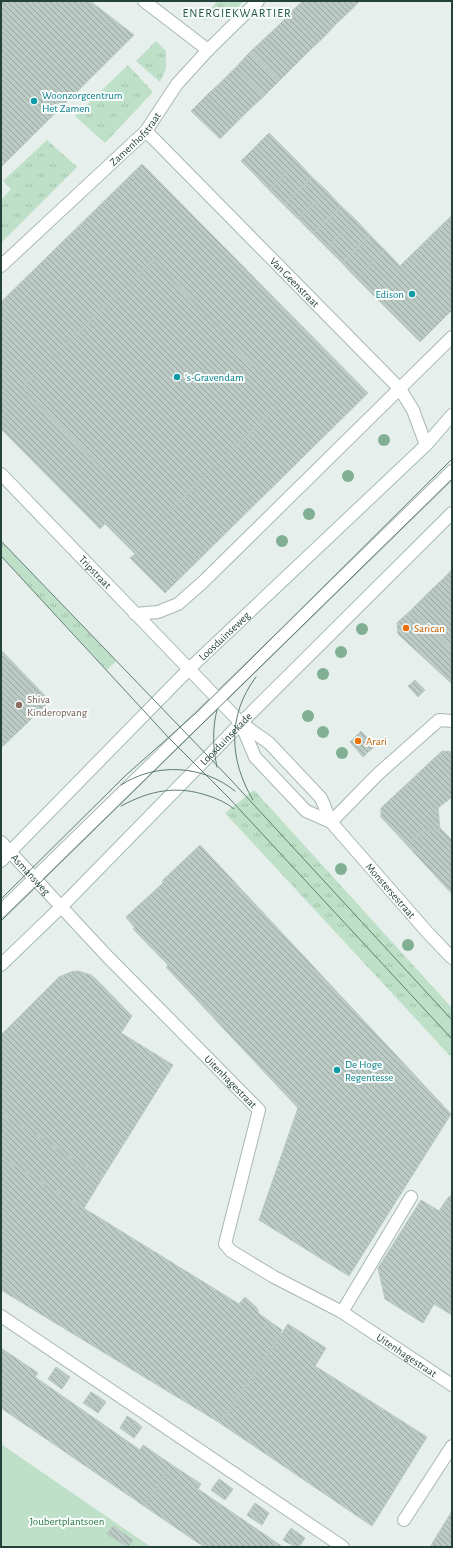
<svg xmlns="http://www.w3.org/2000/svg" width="453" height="1548" font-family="'Alegreya Sans',sans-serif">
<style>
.grass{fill:url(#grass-tufts)}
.green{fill:#bfe0c8}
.building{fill:url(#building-back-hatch);stroke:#b8c9c2}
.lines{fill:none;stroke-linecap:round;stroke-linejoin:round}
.service-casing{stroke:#a8b8b2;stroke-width:14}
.minor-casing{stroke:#a8b8b2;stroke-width:14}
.tertiary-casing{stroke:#a8b8b2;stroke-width:14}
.secondary-casing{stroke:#a4bbb3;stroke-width:14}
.service{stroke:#fff;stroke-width:12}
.minor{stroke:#fff;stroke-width:12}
.tertiary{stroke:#fff;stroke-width:12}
.secondary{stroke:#fff;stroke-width:12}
.tram{stroke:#5f7d75;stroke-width:1}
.tree{fill:#80af93}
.culture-dot{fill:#0f9aa8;stroke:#f7fbf9;stroke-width:1.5}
.food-dot{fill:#e8710a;stroke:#f7fbf9;stroke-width:1.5}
.education-dot{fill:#8d6e63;stroke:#f7fbf9;stroke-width:1.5}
.labels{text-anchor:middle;stroke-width:4;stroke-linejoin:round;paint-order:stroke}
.culture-label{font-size:11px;fill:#0d838f;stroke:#f7fbf9;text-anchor:start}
.street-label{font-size:11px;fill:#24423a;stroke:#f7fbf9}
.food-label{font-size:11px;fill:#c56008;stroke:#f7fbf9;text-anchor:start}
.education-label{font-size:11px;fill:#785e54;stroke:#f7fbf9;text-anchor:start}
.park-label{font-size:11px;fill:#2d7a4b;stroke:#f7fbf9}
.neighbourhood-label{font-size:12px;letter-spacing:1px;fill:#1f5548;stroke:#f7fbf9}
</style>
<defs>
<pattern id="grass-tufts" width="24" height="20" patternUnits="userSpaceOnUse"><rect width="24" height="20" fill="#bfe0c8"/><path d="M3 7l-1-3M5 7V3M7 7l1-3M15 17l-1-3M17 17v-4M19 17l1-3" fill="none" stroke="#a4c1ad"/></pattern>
<pattern id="building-back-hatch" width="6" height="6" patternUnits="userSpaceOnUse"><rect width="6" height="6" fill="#bbcac4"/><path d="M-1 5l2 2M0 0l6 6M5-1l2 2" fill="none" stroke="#98a6a0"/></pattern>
</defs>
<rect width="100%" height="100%" fill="#e6efeb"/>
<path class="grass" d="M 217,1 L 244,1 C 229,16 224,18 203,20 Z
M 156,41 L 166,51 L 166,69 L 160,82 L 136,61 Z
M 128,65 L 153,92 L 105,143 L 75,116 Z
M 47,140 L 77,167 L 1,243 L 1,200 L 11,189 L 3,181 Z
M 1,541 L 116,661 L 107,670 L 1,556 Z
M 254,790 L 452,1008 L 452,1058 L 225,813 Z"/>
<path class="green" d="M 1,1444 L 151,1547 L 1,1547 Z"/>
<path class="building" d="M 1,1 L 90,1 L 134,35 L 1,167 Z
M 303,1 L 315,1 L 337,23 L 323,38 L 294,9 Z
M 315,1 L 344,1 L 352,9 L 337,23 Z
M 344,1 L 360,1 L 352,9 Z
M 294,9 L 323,38 L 308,52 L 280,24 Z
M 280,24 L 308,52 L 293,67 L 265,38 Z
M 265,38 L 293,67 L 279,81 L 250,52 Z
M 250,52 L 279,81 L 264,96 L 236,67 Z
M 236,67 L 264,96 L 249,110 L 221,82 Z
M 221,82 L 249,110 L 234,125 L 206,96 Z
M 206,96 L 234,125 L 220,139 L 191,111 Z
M 269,133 L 283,147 L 255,175 L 241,161 Z
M 283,147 L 298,162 L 269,190 L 255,175 Z
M 298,162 L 312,177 L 284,205 L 269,190 Z
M 142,164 L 368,393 L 165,593 L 130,558 L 135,554 L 105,524 L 100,529 L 1,429 L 1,302 Z
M 312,177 L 327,191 L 298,219 L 284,205 Z
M 327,191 L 341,206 L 313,234 L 298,219 Z
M 341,206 L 356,220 L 327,248 L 313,234 Z
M 452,215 L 452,310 L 420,342 L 356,278 L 385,250 L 400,266 Z
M 356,220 L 370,235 L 342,263 L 327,248 Z
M 370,235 L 385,250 L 356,278 L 342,263 Z
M 154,259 L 283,401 L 156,524 L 22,387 Z
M 452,569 L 452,582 L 446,576 Z
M 446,576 L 452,582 L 452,616 L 428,593 Z
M 428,593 L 452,616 L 452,650 L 411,610 Z
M 411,610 L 452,650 L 451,683 L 398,634 L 397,623 Z
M 1,650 L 50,701 L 1,748 Z
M 415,680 L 425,690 L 418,697 L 408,686 Z
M 361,731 L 375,746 L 363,757 L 350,742 Z
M 442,751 L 452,752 L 452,797 L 438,808 L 440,830 L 421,832 L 407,845 L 381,817 L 381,808 Z
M 440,828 L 452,840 L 452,894 L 407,845 L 421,832 L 440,830 Z
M 200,845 L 451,1114 L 349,1276 L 259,1220 L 298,1108 L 166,967 L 168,965 L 133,929 L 135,928 L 126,917 L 164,882 L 162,881 Z
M 78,971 L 91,975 L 96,979 L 132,1016 L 121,1033 L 173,1065 L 103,1177 L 1,1113 L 1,1035 L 59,977 L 71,972 Z
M 1,1113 L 103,1177 L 84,1208 L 1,1157 Z
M 1,1157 L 239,1304 L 245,1297 L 256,1307 L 258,1310 L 258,1313 L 282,1330 L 280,1333 L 282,1334 L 220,1423 L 1,1290 Z
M 452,1194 L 452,1315 L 434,1304 L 423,1323 L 385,1299 L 378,1268 L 421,1200 L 439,1211 L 447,1199 Z
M 288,1324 L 326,1348 L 315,1366 L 427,1437 L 372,1526 L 220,1423 Z
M 1,1348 L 38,1373 L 35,1377 L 140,1450 L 143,1445 L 172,1465 L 144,1506 L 1,1408 Z
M 56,1367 L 63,1372 L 55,1384 L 48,1379 Z
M 63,1372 L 70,1377 L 62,1389 L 55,1384 Z
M 91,1392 L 99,1397 L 91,1408 L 83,1403 Z
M 99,1397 L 106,1402 L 98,1413 L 91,1408 Z
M 127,1416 L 135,1421 L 127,1433 L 120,1428 Z
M 135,1421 L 142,1427 L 134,1438 L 127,1433 Z
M 172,1465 L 201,1484 L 198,1489 L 283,1547 L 204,1547 L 144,1506 Z
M 219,1479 L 226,1484 L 218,1495 L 211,1490 Z
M 226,1484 L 233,1489 L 225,1500 L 218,1495 Z
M 255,1503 L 262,1508 L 254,1520 L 247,1515 Z
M 262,1508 L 269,1513 L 262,1525 L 254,1520 Z
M 452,1511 L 452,1547 L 430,1547 Z
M 113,1526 L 133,1540 L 128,1547 L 107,1534 Z
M 291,1528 L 298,1533 L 290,1544 L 283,1540 Z
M 298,1533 L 305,1538 L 299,1547 L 294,1547 L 290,1544 Z"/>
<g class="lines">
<defs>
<path id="service" d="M 1,911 L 452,471
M 404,1520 L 452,1446"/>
<g id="minor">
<path d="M 144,1 L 208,50"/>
<path id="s1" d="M 146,131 L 400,389 L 413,410 L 426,445"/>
<path id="s2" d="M 1,266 L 146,131 L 177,84 L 208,50 L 258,1"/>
<path id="s3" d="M 1,474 L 189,669"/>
<path d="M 135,614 L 158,612 L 178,604 L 203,582 L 452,337"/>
<path d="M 331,822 L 378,774 L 439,720 L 452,721"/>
<path id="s4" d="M 1,842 L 106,955 L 259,1110 L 225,1244 L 231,1251 L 274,1277 L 342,1312 L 452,1385"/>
<path d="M 342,1312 L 411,1197"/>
<path d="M 1,1316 L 343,1547"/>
</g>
<g id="tertiary">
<path id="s5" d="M 189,669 L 241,723 L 269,743 L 321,798 L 331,822 L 428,933 L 452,958"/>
<path d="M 241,724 L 255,757 L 306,811 L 331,822"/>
</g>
<g id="secondary">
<path id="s6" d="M 1,861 L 189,669 L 426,445 L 452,415"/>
<path id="s7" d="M 1,965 L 61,907 L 241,723 L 452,513"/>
</g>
</defs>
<use href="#service" class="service-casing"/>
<use href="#minor" class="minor-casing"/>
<use href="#tertiary" class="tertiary-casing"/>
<use href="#secondary" class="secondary-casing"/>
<use href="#service" class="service"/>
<use href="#minor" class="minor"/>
<use href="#tertiary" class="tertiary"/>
<use href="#secondary" class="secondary"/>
<path class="tram" d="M 1,541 L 231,780 L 452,1020
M 1,556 L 168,737 L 229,798 L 452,1039
M 217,710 C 212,729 213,748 217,767
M 121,785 C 156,762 203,765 235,791
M 253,800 C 229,760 227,715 256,677
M 121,806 C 151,790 177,785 209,796 C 218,799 227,803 234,809
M 1,899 L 125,776 L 196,713 L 247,663 L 452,459
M 1,921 L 452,479"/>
</g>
<g class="tree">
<circle cx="384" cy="440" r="6"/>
<circle cx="348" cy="476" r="6"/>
<circle cx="309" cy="514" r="6"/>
<circle cx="282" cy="541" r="6"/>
<circle cx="362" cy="629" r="6"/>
<circle cx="341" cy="652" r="6"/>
<circle cx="323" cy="674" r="6"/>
<circle cx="308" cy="716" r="6"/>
<circle cx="323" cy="732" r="6"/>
<circle cx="342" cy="753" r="6"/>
<circle cx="341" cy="869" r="6"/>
<circle cx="408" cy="945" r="6"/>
</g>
<g class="culture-dot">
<circle cx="34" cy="101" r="4"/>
<circle cx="412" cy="294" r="4"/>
<circle cx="177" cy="377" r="4"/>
<circle cx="337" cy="1070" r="4"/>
</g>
<g class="food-dot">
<circle cx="406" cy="628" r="4"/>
<circle cx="358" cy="741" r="4"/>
</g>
<circle class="education-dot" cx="19" cy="705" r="4"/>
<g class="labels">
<g class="culture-label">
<text x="42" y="99">Woonzorgcentrum<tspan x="42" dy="13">Het Zamen</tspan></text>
<text x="404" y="298" text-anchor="end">Edison</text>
<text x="185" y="381">'s-Gravendam</text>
<text x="345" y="1068">De Hoge<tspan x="345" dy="13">Regentesse</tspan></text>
</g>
<g class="street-label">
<text dy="4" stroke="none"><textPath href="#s2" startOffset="185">Zamenhofstraat</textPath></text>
<text dy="4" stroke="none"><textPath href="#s1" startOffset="212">Van Geenstraat</textPath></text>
<text dy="4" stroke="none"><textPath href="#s3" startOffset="136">Tripstraat</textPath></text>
<text dy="4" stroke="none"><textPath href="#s6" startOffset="317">Loosduinseweg</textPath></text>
<text dy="4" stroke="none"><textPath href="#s7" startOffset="319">Loosduinsekade</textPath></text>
<text dy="4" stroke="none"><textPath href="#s4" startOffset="44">Asmansweg</textPath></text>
<text dy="4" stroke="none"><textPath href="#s5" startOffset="302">Monstersestraat</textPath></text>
<text dy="4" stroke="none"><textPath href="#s4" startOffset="332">Uitenhagestraat</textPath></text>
<text dy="4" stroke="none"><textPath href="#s4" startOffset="724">Uitenhagestraat</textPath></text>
</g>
<g class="food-label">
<text x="414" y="632">Sarican</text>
<text x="366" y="745">Arari</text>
</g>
<g class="education-label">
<text x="27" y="703">Shiva<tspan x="27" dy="13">Kinderopvang</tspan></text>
</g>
<g class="park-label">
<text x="67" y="1525">Joubertplantsoen</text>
</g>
<g class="neighbourhood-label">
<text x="237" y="17">ENERGIEKWARTIER</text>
</g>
</g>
<rect width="453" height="1548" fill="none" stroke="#24423a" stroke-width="4"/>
</svg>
